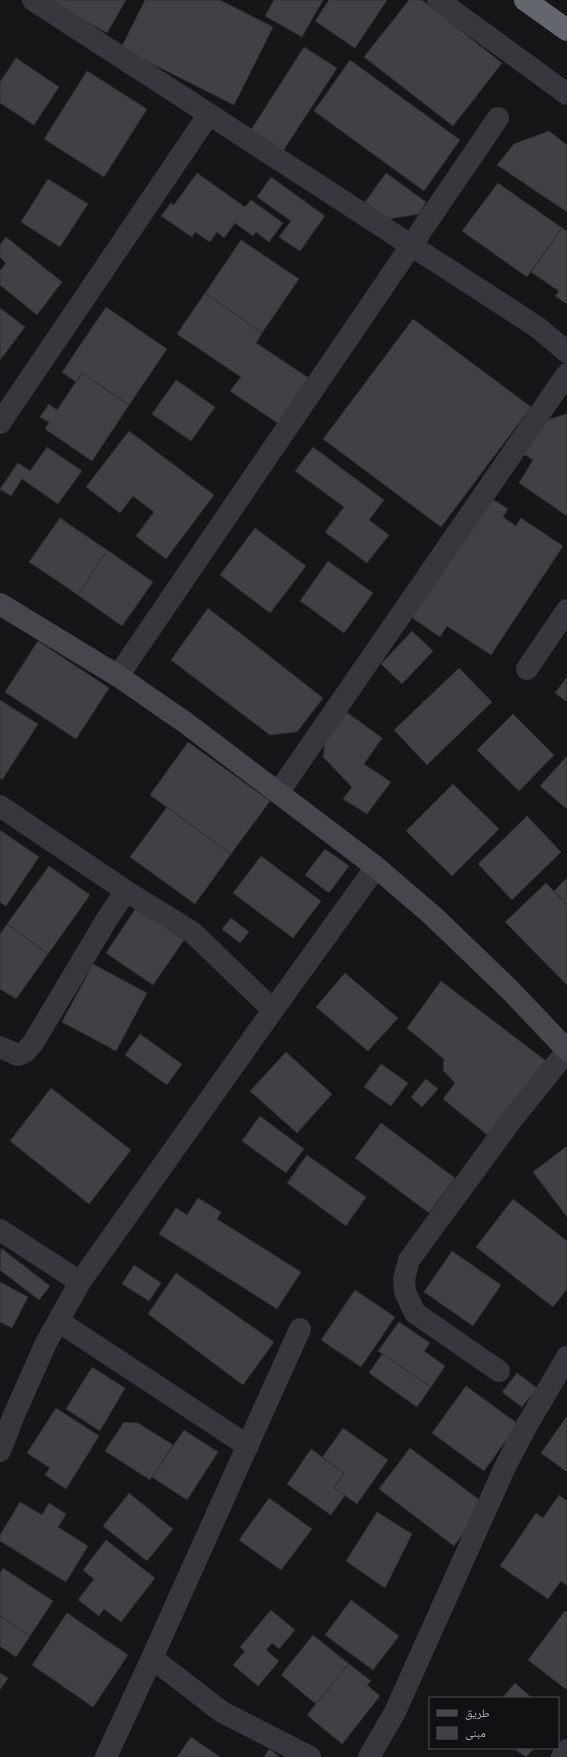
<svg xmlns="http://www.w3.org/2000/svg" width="567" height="1757" font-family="'IBM Plex Sans','Noto Naskh Arabic',sans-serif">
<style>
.building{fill:#404145;stroke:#303034}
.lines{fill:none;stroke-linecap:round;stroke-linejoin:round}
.street{stroke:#37383d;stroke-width:22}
.secondary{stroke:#45474d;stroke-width:22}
.highway{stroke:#63666e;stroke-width:22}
</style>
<rect width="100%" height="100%" fill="#161618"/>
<path class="building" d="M 48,0 L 126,0 L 107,33 Z
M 145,0 L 220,0 L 273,27 L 234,105 L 121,48 Z
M 274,0 L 323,0 L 302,37 L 265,16 Z
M 329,0 L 387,0 L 355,48 L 315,21 Z
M 409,0 L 422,0 L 502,63 L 453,126 L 364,57 Z
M 304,47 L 337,68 L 281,154 L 249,133 Z
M 16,58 L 59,87 L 34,125 L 0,103 L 0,82 Z
M 350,60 L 460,140 L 424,191 L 314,111 Z
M 87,71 L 147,109 L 104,177 L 44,139 Z
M 549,131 L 567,145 L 567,212 L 497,165 L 514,144 Z
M 197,173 L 245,207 L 251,200 L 283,223 L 269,242 L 256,232 L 253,236 L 235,223 L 224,238 L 217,232 L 210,242 L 195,232 L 192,237 L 161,216 L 171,203 L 174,205 Z
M 386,173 L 426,202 L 419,214 L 389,219 L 365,202 Z
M 271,177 L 325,216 L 300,251 L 279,237 L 291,221 L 257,197 Z
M 48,179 L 88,204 L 60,247 L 21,222 Z
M 498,183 L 562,228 L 527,277 L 462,231 Z
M 562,228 L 567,231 L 567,304 L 555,296 L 559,291 L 531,272 Z
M 6,237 L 62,282 L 37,315 L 0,285 L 0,271 L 6,263 L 0,257 L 0,245 Z
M 241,240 L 299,279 L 262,333 L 205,293 Z
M 205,293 L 262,333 L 256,343 L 313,381 L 282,426 L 230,391 L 241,377 L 177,334 Z
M 106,307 L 167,349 L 129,405 L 82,373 L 76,382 L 62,372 Z
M 0,308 L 25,327 L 0,360 Z
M 413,319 L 531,407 L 441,527 L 323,439 Z
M 82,373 L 129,405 L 92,461 L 45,429 L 49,422 L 40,417 L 49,404 L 57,410 Z
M 176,380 L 215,407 L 191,441 L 152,414 Z
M 566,414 L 567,415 L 567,516 L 519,483 L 533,460 L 519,451 L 538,423 Z
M 129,431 L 214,495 L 166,559 L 136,536 L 154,512 L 133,496 L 120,513 L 86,487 Z
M 47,447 L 82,471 L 58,504 L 22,479 L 11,496 L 0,489 L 18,463 L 30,471 Z
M 313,447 L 384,500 L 369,520 L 389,535 L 367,563 L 325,532 L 344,507 L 295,471 Z
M 491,498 L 508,509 L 503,517 L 516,526 L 521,518 L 563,546 L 491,655 L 447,626 L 440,637 L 411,617 Z
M 60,518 L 107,550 L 78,595 L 29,562 Z
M 255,528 L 306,566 L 270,613 L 220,575 Z
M 107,550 L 153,582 L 122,626 L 78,595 Z
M 328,561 L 373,593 L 344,633 L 300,601 Z
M 208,608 L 323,698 L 297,732 L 270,735 L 171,660 Z
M 412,631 L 433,651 L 402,684 L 381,664 Z
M 38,641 L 109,688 L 76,739 L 5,692 Z
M 459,668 L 492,702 L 427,765 L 394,730 Z
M 567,677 L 567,702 L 555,693 Z
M 0,700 L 38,724 L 2,780 L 0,778 Z
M 345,711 L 382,738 L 364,764 L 391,782 L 367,814 L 343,799 L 352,787 L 323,757 L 326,736 Z
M 513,714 L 554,755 L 519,791 L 477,750 Z
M 188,742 L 270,801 L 231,854 L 150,795 Z
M 567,756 L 567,809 L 540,786 Z
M 453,784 L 499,829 L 452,876 L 406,831 Z
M 167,807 L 231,854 L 195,904 L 130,857 Z
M 527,816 L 561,852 L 512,900 L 478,864 Z
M 0,830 L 39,857 L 6,906 L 0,902 Z
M 325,849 L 349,866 L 329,893 L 305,875 Z
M 261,856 L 321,901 L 293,938 L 233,893 Z
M 49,866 L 90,895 L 48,954 L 7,924 Z
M 567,878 L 567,905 L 554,891 Z
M 546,883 L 567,905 L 567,985 L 505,922 Z
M 136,908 L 184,940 L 153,985 L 106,953 Z
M 231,918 L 249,932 L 240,943 L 222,929 Z
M 7,924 L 48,954 L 16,999 L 0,989 L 0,934 Z
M 93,964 L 147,993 L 116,1051 L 62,1022 Z
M 345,973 L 398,1018 L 368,1051 L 316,1007 Z
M 441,981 L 546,1061 L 490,1137 L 443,1099 L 455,1083 L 443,1070 L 444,1059 L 407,1028 Z
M 140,1034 L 182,1064 L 167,1085 L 125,1055 Z
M 286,1052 L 332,1094 L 297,1133 L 250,1091 Z
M 381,1064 L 408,1083 L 391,1106 L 364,1087 Z
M 426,1079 L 438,1089 L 422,1107 L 411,1097 Z
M 51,1088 L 131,1150 L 89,1204 L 10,1141 Z
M 260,1116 L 304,1149 L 286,1173 L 242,1141 Z
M 381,1123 L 455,1178 L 429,1213 L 355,1158 Z
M 567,1146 L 567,1217 L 533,1172 Z
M 307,1155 L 366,1197 L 346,1226 L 287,1183 Z
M 198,1198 L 221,1212 L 217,1219 L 301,1272 L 277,1309 L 159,1234 L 176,1208 L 187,1215 Z
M 513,1199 L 567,1241 L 567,1289 L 553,1307 L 476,1247 Z
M 1,1248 L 50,1286 L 39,1300 L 0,1270 Z
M 452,1251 L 501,1285 L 473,1326 L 424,1292 Z
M 134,1265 L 161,1283 L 149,1301 L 122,1284 Z
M 176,1273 L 274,1342 L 243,1385 L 148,1314 Z
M 0,1282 L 28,1297 L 12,1328 L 0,1322 Z
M 355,1290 L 395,1317 L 361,1367 L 321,1340 Z
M 399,1322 L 430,1343 L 424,1351 L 445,1366 L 431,1387 L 378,1351 Z
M 382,1354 L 431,1387 L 417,1407 L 369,1373 Z
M 92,1367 L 125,1388 L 100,1431 L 66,1409 Z
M 517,1373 L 537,1388 L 522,1407 L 502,1392 Z
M 466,1386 L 518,1424 L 484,1471 L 432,1433 Z
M 56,1408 L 99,1436 L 66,1489 L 45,1475 L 50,1468 L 27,1453 Z
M 567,1416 L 567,1472 L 541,1453 Z
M 124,1422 L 138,1423 L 173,1445 L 150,1480 L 105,1451 Z
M 343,1428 L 388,1460 L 357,1504 L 334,1488 L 344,1473 L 322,1458 Z
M 184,1430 L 218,1452 L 187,1500 L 152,1477 Z
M 410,1448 L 485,1504 L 454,1546 L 379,1489 Z
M 311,1449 L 344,1473 L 334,1488 L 345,1495 L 331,1515 L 287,1484 Z
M 129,1493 L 173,1529 L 147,1561 L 103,1526 Z
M 559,1495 L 567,1501 L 567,1586 L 561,1581 L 548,1599 L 500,1566 L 536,1513 L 543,1518 Z
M 269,1498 L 312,1529 L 281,1570 L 239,1540 Z
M 20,1502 L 42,1515 L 49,1503 L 66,1514 L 58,1527 L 88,1546 L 66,1582 L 0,1541 L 0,1535 Z
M 377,1512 L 412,1534 L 385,1588 L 346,1561 Z
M 106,1540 L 155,1578 L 121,1622 L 104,1609 L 99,1616 L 78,1600 L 94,1579 L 83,1570 Z
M 3,1568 L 53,1601 L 30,1636 L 0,1616 L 0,1573 Z
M 351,1600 L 399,1636 L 373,1670 L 325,1635 Z
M 271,1610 L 295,1630 L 279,1649 L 272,1643 L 266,1650 L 279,1661 L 258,1686 L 233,1665 L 245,1651 L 240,1647 Z
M 565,1611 L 567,1612 L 567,1690 L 528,1660 Z
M 67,1613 L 128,1655 L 93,1707 L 32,1665 Z
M 0,1616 L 30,1636 L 16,1657 L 0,1646 Z
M 313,1635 L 349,1664 L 316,1704 L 281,1675 Z
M 349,1664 L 371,1681 L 367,1685 L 380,1696 L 342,1744 L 307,1715 Z
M 0,1673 L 8,1678 L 0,1690 Z
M 515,1683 L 532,1698 L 502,1698 Z
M 191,1737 L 220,1757 L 177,1757 Z
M 514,1748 L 534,1748 L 526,1757 Z
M 269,1749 L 280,1757 L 264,1757 Z"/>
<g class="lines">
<path class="street" d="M 33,0 L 537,327 L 567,352
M 438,0 L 567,94
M 0,423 L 209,114
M 527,669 L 567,610
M 118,676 L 498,118
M 278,793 L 567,374
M 0,806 L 126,891 L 192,932 L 273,1010
M 0,1047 L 18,1055 L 25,1052 L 33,1043 L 107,919 L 126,891
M 0,1230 L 80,1282
M 58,1321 L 248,1446
M 499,1371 L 415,1313 L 405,1292 L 404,1279 L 409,1260 L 513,1118 L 567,1051
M 0,1451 L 14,1415 L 46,1343 L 80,1282 L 273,1010 L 376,867
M 152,1658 L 222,1712 L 310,1757
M 106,1757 L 152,1658 L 300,1329
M 369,1757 L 395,1712 L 505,1467 L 527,1425 L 567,1357
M 562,1757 L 567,1750"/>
<path class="secondary" d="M 0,604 L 118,676 L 186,723 L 376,867 L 433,916 L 511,991 L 567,1050"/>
<path class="highway" d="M 525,0 L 567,30"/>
</g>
<rect x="429" y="1697" width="130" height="52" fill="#111113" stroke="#4d4f55"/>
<rect x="437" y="1710" width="20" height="6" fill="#45474d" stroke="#4d4f55"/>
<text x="465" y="1717" font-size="12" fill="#a8adb8">طريق</text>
<rect x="437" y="1727" width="20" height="12" fill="#404145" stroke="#4d4f55"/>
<text x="465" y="1737" font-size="12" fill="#a8adb8">مبنى</text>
</svg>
